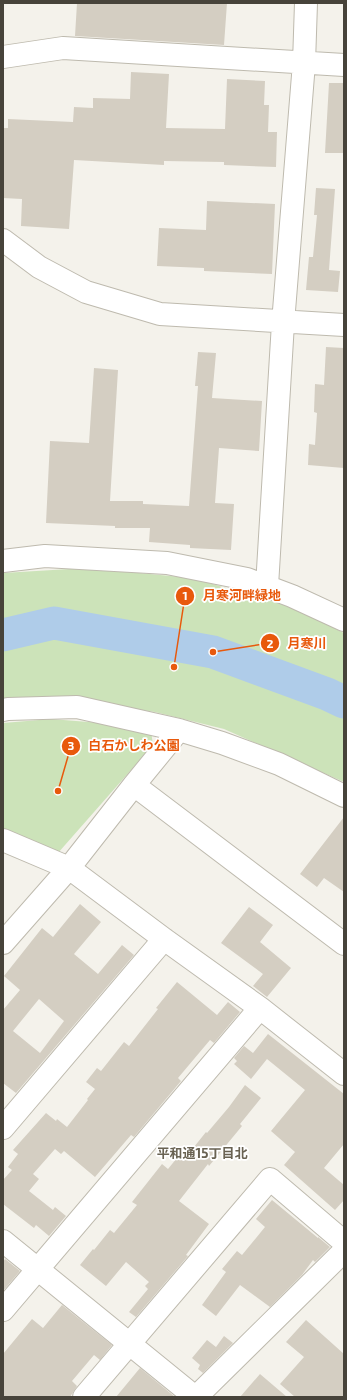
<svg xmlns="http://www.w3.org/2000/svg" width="347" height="1400" font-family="'Exo 2','Noto Sans JP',sans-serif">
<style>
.park{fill:#cce3b9}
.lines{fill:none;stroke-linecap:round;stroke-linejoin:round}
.river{stroke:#afcce9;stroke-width:33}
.building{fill:#d4cec2;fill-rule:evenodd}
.minor-casing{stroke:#bebaae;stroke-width:24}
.minor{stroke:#fff;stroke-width:22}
.labels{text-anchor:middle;stroke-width:3.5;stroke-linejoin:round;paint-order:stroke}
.neighbourhood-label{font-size:13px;font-weight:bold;fill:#696252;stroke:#fff}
.leader{fill:none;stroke:#e8590c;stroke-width:1.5}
.callout-dot{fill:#e8590c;stroke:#fff;stroke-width:1.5}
.mark-label{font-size:12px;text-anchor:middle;font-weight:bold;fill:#fff}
.callout-label{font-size:13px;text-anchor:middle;font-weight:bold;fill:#e8590c;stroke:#fff;stroke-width:3.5;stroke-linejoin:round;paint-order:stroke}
</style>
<rect width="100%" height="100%" fill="#f4f2eb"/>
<path class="park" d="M 86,568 L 192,578 L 291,607 L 344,633 L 344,782 L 224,729 L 155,712 L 76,701 L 3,704 L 3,573 Z
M 51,719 L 101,723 L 151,731 L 153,745 L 58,853 L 3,837 L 3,723 Z"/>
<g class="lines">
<path class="river" d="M 3,635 L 54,623 L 213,652 L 327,694 L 344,702"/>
</g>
<path class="building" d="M 77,3 L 227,3 L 224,45 L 75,36 Z
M 131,72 L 169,74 L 166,128 L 225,129 L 227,79 L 265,81 L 264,105 L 269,105 L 268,132 L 277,132 L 276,167 L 224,165 L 224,162 L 164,161 L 164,165 L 74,160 L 69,229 L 21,226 L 22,199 L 3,198 L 3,128 L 8,128 L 8,119 L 73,122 L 74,107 L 93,108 L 93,98 L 130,99 Z
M 329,83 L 344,83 L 344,153 L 325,153 Z
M 316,188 L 335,189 L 329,270 L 340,271 L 338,292 L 306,290 L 309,257 L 313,257 L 317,215 L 314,215 Z
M 207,201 L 275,204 L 272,274 L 204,271 L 204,268 L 157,266 L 159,228 L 206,230 Z
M 326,347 L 344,348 L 344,468 L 308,465 L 309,444 L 315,445 L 317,413 L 314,412 L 315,384 L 324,385 Z
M 198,352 L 216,353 L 212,398 L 262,401 L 259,451 L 219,448 L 215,503 L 234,504 L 231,550 L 190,548 L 190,545 L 149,542 L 150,528 L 115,528 L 115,526 L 46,523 L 50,441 L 89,443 L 94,368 L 118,370 L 110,501 L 143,501 L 143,504 L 189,506 L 198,386 L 195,386 Z
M 344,817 L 344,892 L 324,878 L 317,887 L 300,874 Z
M 80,904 L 101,922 L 74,954 L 98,974 L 122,945 L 134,955 L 16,1093 L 3,1083 L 3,1010 L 20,990 L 4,976 L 42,928 L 53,937 ZM 39,999 L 64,1021 L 40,1053 L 13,1031 Z
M 249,907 L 273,925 L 260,942 L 291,968 L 267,997 L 253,986 L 263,974 L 221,943 Z
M 177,982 L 217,1015 L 228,1002 L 240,1012 L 214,1043 L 210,1040 L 178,1078 L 181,1081 L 134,1137 L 131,1135 L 95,1177 L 64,1151 L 61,1154 L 55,1149 L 33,1174 L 39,1179 L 29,1191 L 53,1210 L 55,1207 L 66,1216 L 49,1236 L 36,1225 L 34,1228 L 3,1204 L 3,1180 L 12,1170 L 8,1167 L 18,1154 L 13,1150 L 46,1113 L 56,1121 L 57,1119 L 67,1127 L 88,1100 L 87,1099 L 95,1089 L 86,1082 L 97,1068 L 101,1071 L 124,1042 L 129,1046 L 158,1009 L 156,1008 Z
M 268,1034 L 344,1094 L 344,1144 L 324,1168 L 344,1185 L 344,1200 L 335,1210 L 284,1165 L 295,1152 L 271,1131 L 305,1090 L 267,1059 L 251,1079 L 234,1064 L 237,1061 L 234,1058 L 244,1046 L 253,1053 Z
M 245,1085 L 261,1098 L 240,1124 L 242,1126 L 209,1166 L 208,1164 L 179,1201 L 209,1224 L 186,1255 L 188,1256 L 136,1317 L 129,1312 L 148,1289 L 145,1286 L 149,1282 L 126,1262 L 106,1286 L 80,1265 L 93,1249 L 94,1250 L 110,1230 L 114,1233 L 137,1205 L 132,1202 L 162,1164 L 168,1169 L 181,1153 L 186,1157 L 206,1132 L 207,1133 L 229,1107 Z
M 272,1200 L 318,1238 L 318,1237 L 330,1247 L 315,1262 L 313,1260 L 302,1275 L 270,1307 L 240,1285 L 216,1316 L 202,1305 L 226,1272 L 222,1269 L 237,1251 L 242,1255 L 265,1227 L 256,1219 Z
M 5,1259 L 20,1271 L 3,1291 L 3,1262 Z
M 62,1305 L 112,1345 L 100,1360 L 94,1355 L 72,1381 L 77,1386 L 70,1397 L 3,1397 L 3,1354 L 32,1319 L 43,1328 Z
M 306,1320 L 344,1354 L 344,1397 L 295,1397 L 280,1384 L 304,1357 L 286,1342 Z
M 224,1336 L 233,1343 L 203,1373 L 198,1369 L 200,1365 L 192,1358 L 207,1340 L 216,1347 Z
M 140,1368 L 175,1397 L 116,1397 Z
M 260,1374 L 287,1397 L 240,1397 Z"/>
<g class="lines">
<defs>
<path id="minor" d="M 3,57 L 63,48 L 344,65
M 3,240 L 39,267 L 86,292 L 160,314 L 344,325
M 3,561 L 45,556 L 167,563 L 247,579 L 292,596 L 344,620
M 267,586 L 283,323 L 304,63 L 306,3
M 3,710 L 8,709 L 77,707 L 179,730 L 222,743 L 279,764 L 344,796
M 134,785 L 344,944
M 3,840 L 69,868 L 164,939 L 260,1008 L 344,1074
M 3,943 L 69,868 L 134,785 L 179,730
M 3,1128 L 164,939
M 3,1241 L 195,1397
M 3,1310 L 260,1008
M 84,1397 L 270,1179 L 344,1242
M 196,1397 L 344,1251"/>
</defs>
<use href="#minor" class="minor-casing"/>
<use href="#minor" class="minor"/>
</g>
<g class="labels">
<g class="neighbourhood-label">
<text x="202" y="1158">平和通15丁目北</text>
</g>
</g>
<path class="leader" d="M174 667L185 596M213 652L270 643M58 791L71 746"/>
<g class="callout-dot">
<circle cx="174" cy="667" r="4"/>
<circle cx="213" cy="652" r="4"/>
<circle cx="58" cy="791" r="4"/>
<circle cx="185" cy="596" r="10"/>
<circle cx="270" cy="643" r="10"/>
<circle cx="71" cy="746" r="10"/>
</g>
<g class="mark-label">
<text x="185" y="600">1</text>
<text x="270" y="648">2</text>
<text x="71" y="750">3</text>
</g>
<g class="callout-label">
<text x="242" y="600">月寒河畔緑地</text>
<text x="307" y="648">月寒川</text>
<text x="134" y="750">白石かしわ公園</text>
</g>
<rect width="347" height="1400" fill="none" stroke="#47433a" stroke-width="8"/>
</svg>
